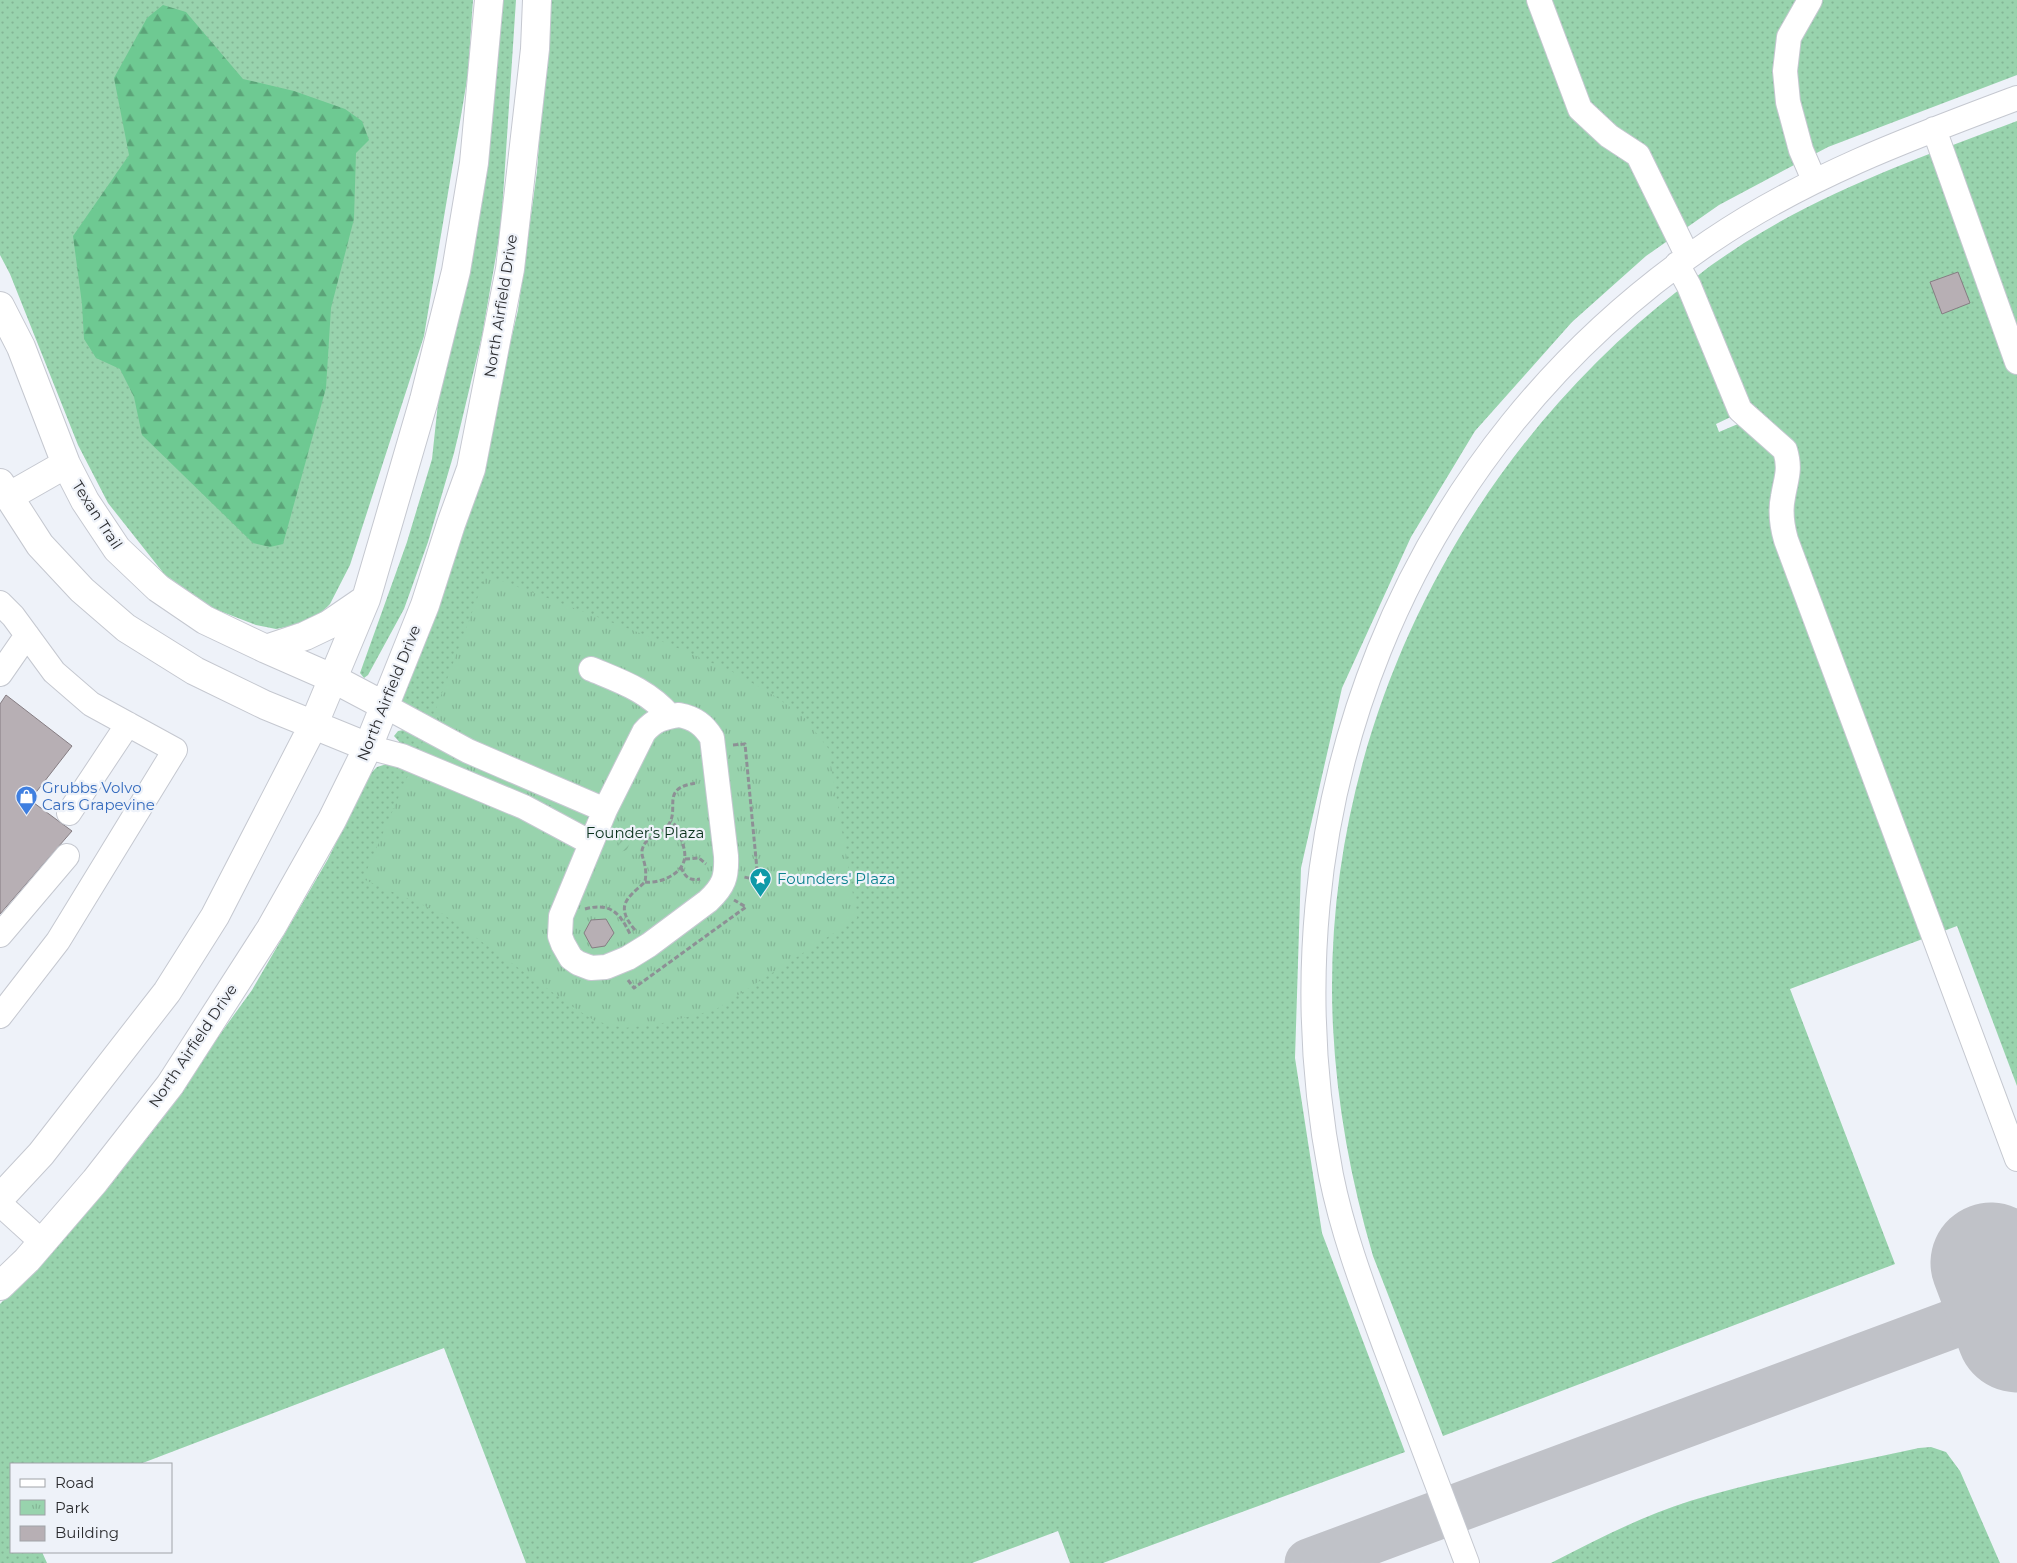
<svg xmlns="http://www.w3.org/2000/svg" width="2017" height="1563" font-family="Montserrat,sans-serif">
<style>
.grass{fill:url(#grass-dots)}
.forest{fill:url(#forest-firs)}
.park{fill:url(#park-tufts)}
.garden{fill:url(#garden-furrows)}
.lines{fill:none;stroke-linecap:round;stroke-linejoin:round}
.taxiway{stroke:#c0c2c8;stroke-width:49}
.runway{stroke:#c0c2c8;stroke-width:121}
.building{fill:#b7afb4;stroke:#857d82}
.minor-casing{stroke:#c5c8d0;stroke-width:26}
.major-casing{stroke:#c5c8d0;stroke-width:30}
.path{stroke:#8d9095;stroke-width:3;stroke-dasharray:5 2.5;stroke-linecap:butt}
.minor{stroke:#fff;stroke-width:24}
.major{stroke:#fff;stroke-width:28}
.labels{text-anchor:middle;stroke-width:4.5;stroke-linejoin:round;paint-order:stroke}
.street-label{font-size:15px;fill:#2b2c2f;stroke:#eef2f9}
.shop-label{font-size:15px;fill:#366cbe;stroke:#eef2f9;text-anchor:start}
.park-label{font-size:15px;fill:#0a321c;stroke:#eef2f9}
.culture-label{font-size:15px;fill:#0d838f;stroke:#eef2f9;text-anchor:start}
</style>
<defs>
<pattern id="grass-dots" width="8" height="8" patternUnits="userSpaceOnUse" patternTransform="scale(1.25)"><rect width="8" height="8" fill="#98d3ad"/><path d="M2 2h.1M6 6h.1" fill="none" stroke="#83b595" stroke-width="1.8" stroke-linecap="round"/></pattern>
<pattern id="forest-firs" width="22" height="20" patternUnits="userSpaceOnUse" patternTransform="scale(1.25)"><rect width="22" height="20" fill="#6ec992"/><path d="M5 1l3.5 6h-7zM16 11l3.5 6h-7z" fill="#5ba378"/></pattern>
<pattern id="park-tufts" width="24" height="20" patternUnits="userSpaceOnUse" patternTransform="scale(1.25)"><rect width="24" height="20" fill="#98d3ad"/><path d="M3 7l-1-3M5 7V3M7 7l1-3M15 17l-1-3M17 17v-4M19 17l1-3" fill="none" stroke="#83b595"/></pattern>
<pattern id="garden-furrows" width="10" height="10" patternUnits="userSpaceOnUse" patternTransform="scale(1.25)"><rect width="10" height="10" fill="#98d3ad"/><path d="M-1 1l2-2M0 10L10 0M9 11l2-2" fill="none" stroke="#83b595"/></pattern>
</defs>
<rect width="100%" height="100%" fill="#eef2f9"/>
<path class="grass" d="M 0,0 L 473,0 L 468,74 L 424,336 L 350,565 L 330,604 L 318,616 L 291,626 L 276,629 L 256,625 L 212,608 L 165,575 L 108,503 L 78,445 L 10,274 L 0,255 Z
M 502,0 L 516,0 L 501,227 L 482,336 L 454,453 L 428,542 L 404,609 L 368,675 L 364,678 L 360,673 L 407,542 L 432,459 L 438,403 L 452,337 L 479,164 L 496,80 Z
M 549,0 L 2017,0 L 2017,75 L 1828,147 L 1719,205 L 1646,256 L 1572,322 L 1475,431 L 1411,537 L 1342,688 L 1301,868 L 1295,1058 L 1322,1233 L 1405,1452 L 1103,1563 L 1070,1563 L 1058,1531 L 972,1563 L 526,1563 L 444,1348 L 140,1464 L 11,1464 L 11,1552 L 42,1552 L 47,1563 L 0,1563 L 0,1304 L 71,1230 L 176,1095 L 252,990 L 328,859 L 369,775 L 377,767 L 390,763 L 526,749 L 418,720 L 399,699 L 477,483 L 518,310 L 537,171 Z
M 2017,121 L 2017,1086 L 1957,926 L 1790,989 L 1895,1264 L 1443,1436 L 1373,1256 C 1351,1181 1337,1105 1333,1027 C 1319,742 1456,462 1680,289 L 1691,302 L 1736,409 L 1735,415 L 1716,424 L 1719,432 L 1745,421 L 1782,453 C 1786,466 1781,478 1779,491 C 1776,509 1776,525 1781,542 L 1927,932 L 1936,929 L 1790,539 C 1788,530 1786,521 1786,512 C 1787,492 1799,469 1791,450 C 1783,433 1756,420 1744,403 L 1696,287 L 1695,278 C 1710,265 1728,254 1744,243 C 1829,189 1924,156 2017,121 Z
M 404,730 L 419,735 L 438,756 L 404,747 L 394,736 L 398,731 Z
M 1931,1447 L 1946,1452 L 1960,1471 L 2000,1563 L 1551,1563 C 1596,1540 1642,1516 1690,1501 C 1764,1478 1843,1465 1919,1448 Z"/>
<path class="forest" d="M 163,5 L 186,12 L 243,79 L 294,91 L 345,109 L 362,121 L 369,140 L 356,153 L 354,219 L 331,308 L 326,388 L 283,544 L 270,547 L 253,543 L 142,435 L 134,397 L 120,369 L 96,358 L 84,339 L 82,304 L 73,236 L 129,155 L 114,78 L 147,18 Z"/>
<path class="park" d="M 486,575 L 661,641 L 735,673 L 773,695 L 803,716 L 828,748 L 857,918 L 715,1010 L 659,1024 L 624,1028 L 595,1021 L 573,1007 L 443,914 L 363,879 L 430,725 Z"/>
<path class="garden" d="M 631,823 L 635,825 L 635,829 L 627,850 L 620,852 L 618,846 L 628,825 Z"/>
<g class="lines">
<path class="taxiway" d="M 1309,1563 L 2017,1300"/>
<path class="runway" d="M 1991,1263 L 2017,1332"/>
</g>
<path class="building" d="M 1958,272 L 1970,303 L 1942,314 L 1930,282 Z
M 6,695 L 72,746 L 30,800 L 72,831 L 0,914 L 0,704 Z
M 606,919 L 614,933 L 605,946 L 592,948 L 584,933 L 591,920 Z"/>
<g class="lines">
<defs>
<path id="minor" d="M 1539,0 L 1580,109 L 1609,136 L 1638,155 L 1688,257
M 1810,0 L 1789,37 L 1785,71 L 1788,102 L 1801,150 L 1814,180
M 1934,129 L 2017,362
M 1677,264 L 1689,286 L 1740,410 L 1785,450 C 1791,470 1786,478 1783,497 C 1780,511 1782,526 1786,540 L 2017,1159
M 0,603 L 13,616 L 54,672 L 91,704 L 175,750 L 58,941 L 0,1016
M 591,669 C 622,682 647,690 670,716
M 0,674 L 27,635
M 383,705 L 468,751 L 605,810
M 679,715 C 695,718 704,725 712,738 L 726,856 C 727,877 724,886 708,901 L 649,945 L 628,958 L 606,967 L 591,968 L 578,963 L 571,958 L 563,944 L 560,936 L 561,916 L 605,810 L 644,732 C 654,720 664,717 679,715 Z
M 368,747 L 402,756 L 524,807 L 591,843
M 69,813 L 128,724
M 0,935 L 67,856
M 0,1204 L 42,1242
M 1467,1563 C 1440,1492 1413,1421 1386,1349 C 1365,1292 1343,1235 1331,1175 C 1261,812 1403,449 1711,241 C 1807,176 1910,138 2017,98"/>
<path id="major" d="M 0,306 L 21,347 L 66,464 L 85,501 L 117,549 L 158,588 L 205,620 L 266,649 L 332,678 L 383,705
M 0,483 L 40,545 L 82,590 L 126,628 L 195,671 L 265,705 L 368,747
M 8,497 L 66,464
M 266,649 L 305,636 L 328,625 L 366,599
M 0,1198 L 41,1154 L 167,992 L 215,916 L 313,726 L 366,599 L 424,400 L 456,271 L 474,163 L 489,0
M 0,1286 L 27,1260 L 95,1181 L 170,1085 L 271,928 L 332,820 L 368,747 L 425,605 L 451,524 L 471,469 L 510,269 L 535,49 L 537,0"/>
</defs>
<use href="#minor" class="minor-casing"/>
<use href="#major" class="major-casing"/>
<path class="path" d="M 733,745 L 745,744 L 758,880 L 744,877
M 685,859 L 699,858 L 706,864
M 681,867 C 685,877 689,881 700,879
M 645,882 C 659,884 680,875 684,861 C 686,854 684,848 682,841 C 680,833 678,827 671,821
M 585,909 C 610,902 620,913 630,934
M 635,930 C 615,906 626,899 645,882 C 646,876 646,871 645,866 C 644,859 640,854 643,847 C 647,836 658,836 666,828 C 683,810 657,788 697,783
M 628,980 L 634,988 L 746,907 L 734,900"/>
<use href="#minor" class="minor"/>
<use href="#major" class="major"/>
</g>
<defs>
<symbol id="shop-pin" viewBox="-11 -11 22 30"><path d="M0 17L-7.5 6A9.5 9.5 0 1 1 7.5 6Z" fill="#3f7fe0" stroke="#eef2f9"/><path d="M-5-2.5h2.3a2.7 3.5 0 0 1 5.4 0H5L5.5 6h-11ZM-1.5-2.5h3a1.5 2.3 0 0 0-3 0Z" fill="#fff"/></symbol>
<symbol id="sight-pin" viewBox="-11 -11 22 30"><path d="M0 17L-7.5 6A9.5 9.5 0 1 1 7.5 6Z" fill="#0f9aa8" stroke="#eef2f9"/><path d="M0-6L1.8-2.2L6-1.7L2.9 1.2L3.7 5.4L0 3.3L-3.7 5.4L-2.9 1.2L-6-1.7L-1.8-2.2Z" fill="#fff"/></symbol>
</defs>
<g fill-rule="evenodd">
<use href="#shop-pin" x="14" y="784" width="25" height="34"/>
<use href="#sight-pin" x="748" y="866" width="25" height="34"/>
</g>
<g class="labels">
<g class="street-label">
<text transform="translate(501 306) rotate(-81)" y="5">North Airfield Drive</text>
<text transform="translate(97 515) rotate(57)" y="5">Texan Trail</text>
<text transform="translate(389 693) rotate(-68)" y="5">North Airfield Drive</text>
<text transform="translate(193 1046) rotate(-56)" y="5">North Airfield Drive</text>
</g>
<g class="shop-label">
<text x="42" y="793">Grubbs Volvo<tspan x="42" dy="17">Cars Grapevine</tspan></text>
</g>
<g class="park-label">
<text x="645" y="838">Founder's Plaza</text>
</g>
<g class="culture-label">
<text x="777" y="884">Founders' Plaza</text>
</g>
</g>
<rect x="10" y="1463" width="162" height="90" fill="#eef2f9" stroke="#a0a3a8"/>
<rect x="20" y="1479" width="25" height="8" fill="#ffffff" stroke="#a0a3a8"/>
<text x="55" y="1488" font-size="15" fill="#2b2c2f">Road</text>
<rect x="20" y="1500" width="25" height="15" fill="url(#park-tufts)" stroke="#a0a3a8"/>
<text x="55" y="1513" font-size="15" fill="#2b2c2f">Park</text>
<rect x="20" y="1526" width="25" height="15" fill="#b7afb4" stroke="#a0a3a8"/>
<text x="55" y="1538" font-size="15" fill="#2b2c2f">Building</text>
</svg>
